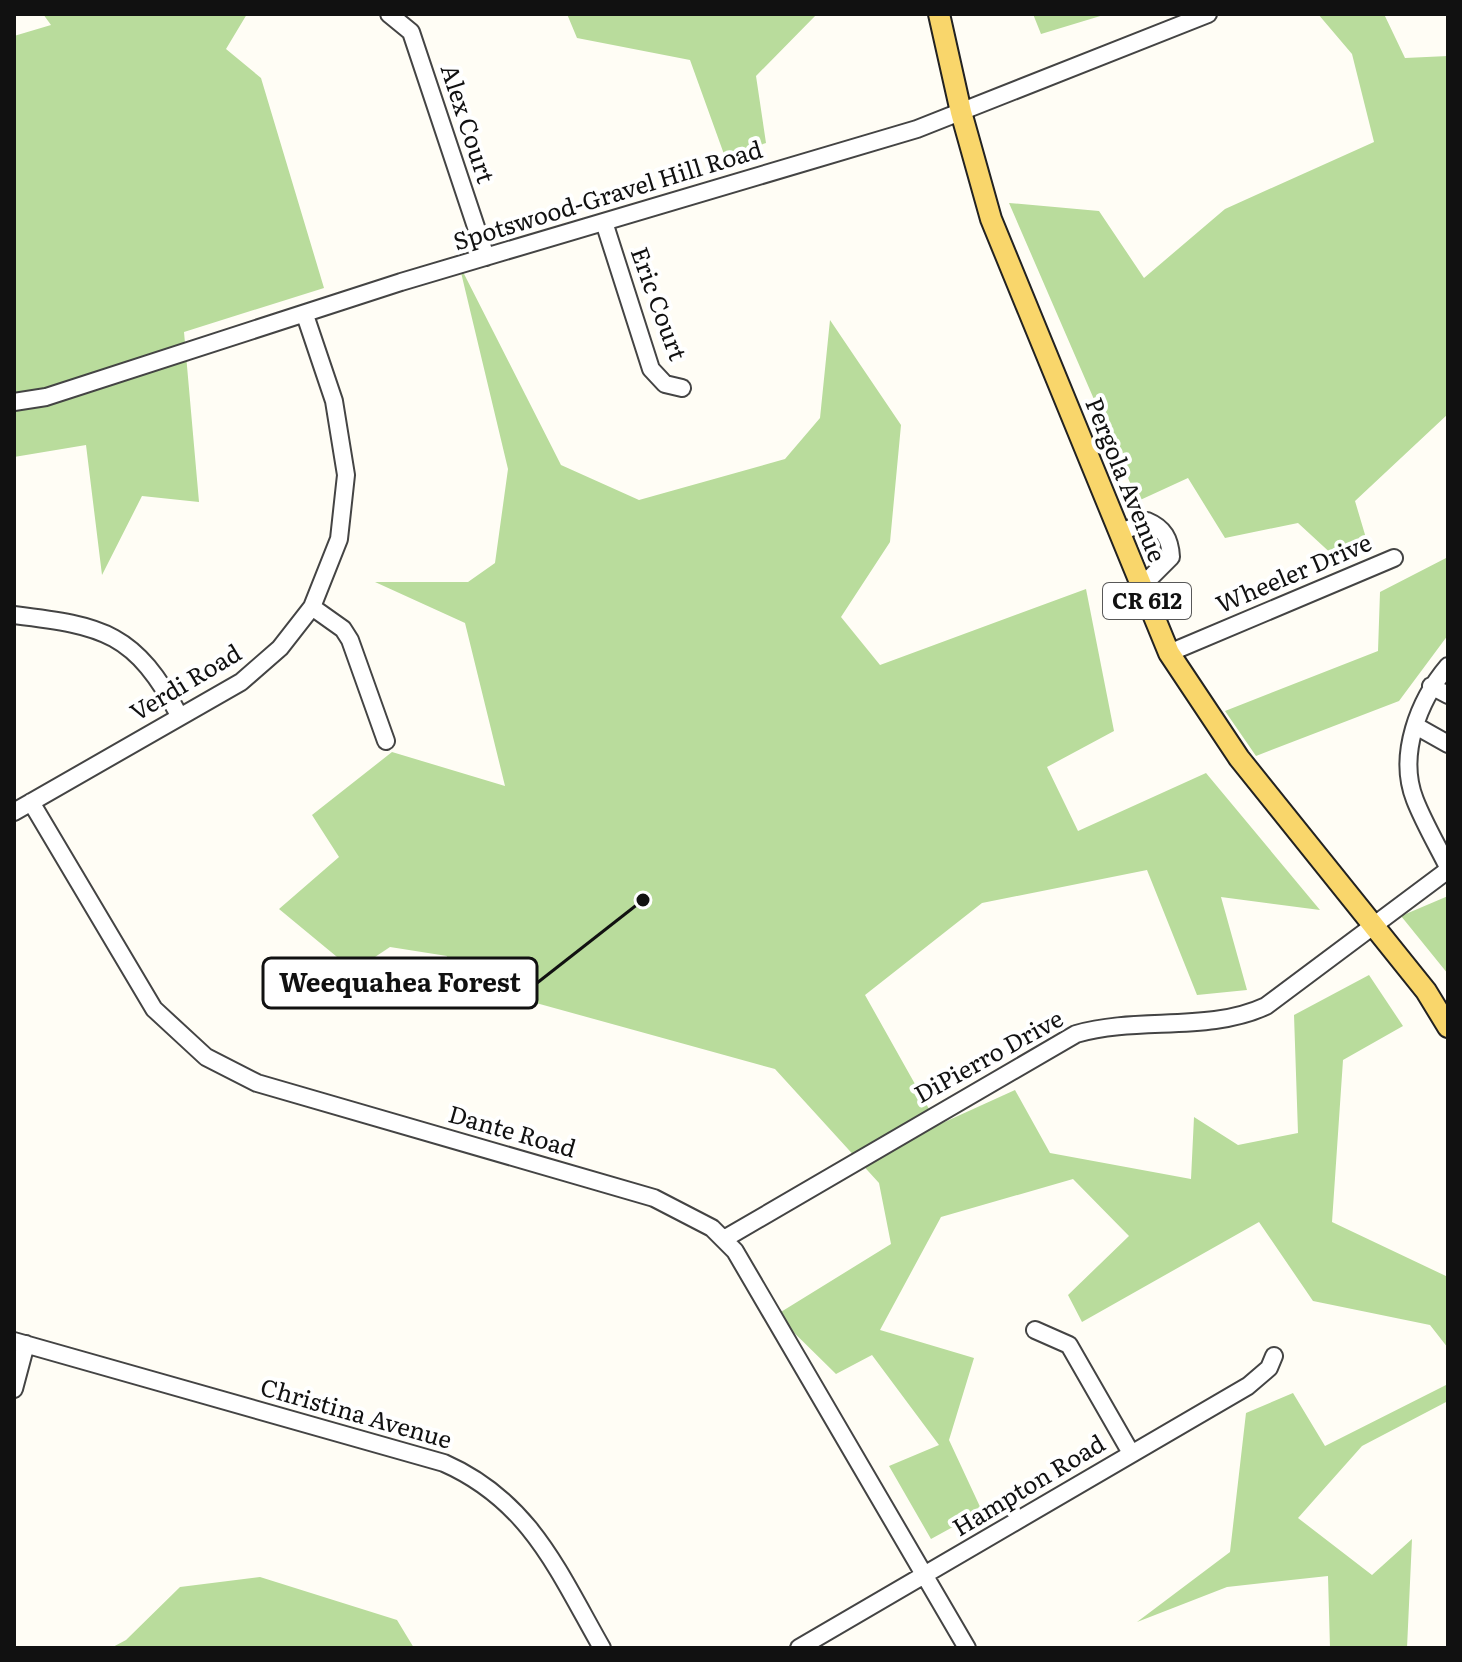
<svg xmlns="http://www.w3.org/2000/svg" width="1462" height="1662" font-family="Literata,serif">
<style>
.forest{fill:#b9dc9c}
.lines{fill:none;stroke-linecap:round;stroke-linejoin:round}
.minor-casing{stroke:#444;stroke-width:20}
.major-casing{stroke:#222;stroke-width:24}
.minor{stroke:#fff;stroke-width:16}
.major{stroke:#f9d66b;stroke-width:20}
.labels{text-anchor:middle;stroke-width:8;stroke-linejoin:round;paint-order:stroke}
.shield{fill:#fff;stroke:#585858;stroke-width:2}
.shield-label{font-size:22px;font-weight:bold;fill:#111}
.street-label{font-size:24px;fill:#111;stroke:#fff}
.leader{fill:none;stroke:#111;stroke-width:3}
.callout-dot{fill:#111;stroke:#fff;stroke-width:3}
.callout{fill:#fff;stroke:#111;stroke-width:3}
.callout-label{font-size:26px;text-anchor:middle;font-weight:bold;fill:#111}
</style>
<rect width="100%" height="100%" fill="#fffdf5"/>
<path class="forest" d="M 43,14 L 247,14 L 226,49 L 261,78 L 324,288 L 184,332 L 199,502 L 142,496 L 102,575 L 86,445 L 14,457 L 14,36 L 51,25 Z
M 567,14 L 817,14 L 756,76 L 766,143 L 725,157 L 690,60 L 577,38 Z
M 1033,14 L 1107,14 L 1041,34 Z
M 1318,14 L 1384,14 L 1405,58 L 1448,56 L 1448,414 L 1355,501 L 1366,538 L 1336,558 L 1298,523 L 1225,538 L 1188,478 L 1138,501 L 1009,203 L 1099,211 L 1144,278 L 1225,209 L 1374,142 L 1352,54 Z
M 459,264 L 561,465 L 639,500 L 785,459 L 820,418 L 830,320 L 901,425 L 890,542 L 841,617 L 880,665 L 1086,589 L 1114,731 L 1047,767 L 1078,831 L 1206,773 L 1320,910 L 1221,897 L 1247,990 L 1197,995 L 1147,870 L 982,903 L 865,995 L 938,1125 L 1015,1090 L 1050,1153 L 1191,1179 L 1194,1117 L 1238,1145 L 1298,1133 L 1294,1015 L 1369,975 L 1403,1026 L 1343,1060 L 1332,1222 L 1448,1277 L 1448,1348 L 1430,1325 L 1313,1301 L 1259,1222 L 1082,1322 L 1068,1295 L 1129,1236 L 1073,1179 L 941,1217 L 880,1330 L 974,1358 L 949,1440 L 982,1511 L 931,1539 L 889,1466 L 939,1445 L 872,1355 L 836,1374 L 776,1315 L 891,1244 L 879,1183 L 775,1069 L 442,977 L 447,956 L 390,947 L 354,971 L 279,909 L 339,857 L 312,815 L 392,752 L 505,786 L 465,623 L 375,582 L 468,582 L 495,563 L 508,469 Z
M 1448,557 L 1448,635 L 1399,701 L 1256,756 L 1225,711 L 1378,651 L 1380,592 Z
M 1448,896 L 1448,974 L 1401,916 Z
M 1448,1384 L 1448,1401 L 1362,1446 L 1298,1518 L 1372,1575 L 1412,1539 L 1407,1648 L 1330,1648 L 1328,1576 L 1227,1587 L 1137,1622 L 1230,1552 L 1246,1413 L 1293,1393 L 1325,1446 Z
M 260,1577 L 397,1620 L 414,1648 L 111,1648 L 126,1640 L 180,1587 Z"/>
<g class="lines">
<defs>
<path id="minor" d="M 389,14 L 411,32 L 486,257
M 604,222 L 651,369 L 665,384 L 682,388
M 14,402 L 46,397 L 401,282 L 917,129 L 1208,14
M 1119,533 L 1147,521 C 1164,528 1170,539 1171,557 L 1141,587
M 312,607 L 343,629 L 350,640 L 386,741
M 14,615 C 104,626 135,632 180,717
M 1169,653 L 1394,558
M 1448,666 C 1419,700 1397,755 1415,800 C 1424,823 1437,845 1448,867
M 1431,686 L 1448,695
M 1416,726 L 1448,744
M 31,802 L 154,1009 L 206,1057 L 257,1083 L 654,1198 L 712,1228 L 735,1251 L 967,1648
M 14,812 L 241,682 L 280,648 L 312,607 L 339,539 L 346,475 L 334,401 L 305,315
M 724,1239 L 1076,1034 C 1138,1016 1208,1033 1266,1006 L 1448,870
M 1035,1330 L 1069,1345 L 1131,1453
M 14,1341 L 444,1463 C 530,1501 558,1571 602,1648
M 14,1389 L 26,1344
M 799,1648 L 1248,1386 L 1269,1368 L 1274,1356"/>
<path id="major" d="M 939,14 L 961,112 L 991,219 L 1169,653 L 1239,758 L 1426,991 L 1448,1027"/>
</defs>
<use href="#minor" class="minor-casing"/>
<use href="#major" class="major-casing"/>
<use href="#minor" class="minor"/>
<use href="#major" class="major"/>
</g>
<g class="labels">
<rect class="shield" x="1103" y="583" width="88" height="36" rx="6"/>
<g class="shield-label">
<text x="1147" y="609">CR 612</text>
</g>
<g class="street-label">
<text transform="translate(467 124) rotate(72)" y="8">Alex Court</text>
<text transform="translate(608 196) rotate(-17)" y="8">Spotswood-Gravel Hill Road</text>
<text transform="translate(658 304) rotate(70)" y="8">Eric Court</text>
<text transform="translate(1125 480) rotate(68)" y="8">Pergola Avenue</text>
<text transform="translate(1294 574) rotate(-23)" y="8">Wheeler Drive</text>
<text transform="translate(186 683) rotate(-31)" y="8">Verdi Road</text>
<text transform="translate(989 1057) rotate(-29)" y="8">DiPierro Drive</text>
<text transform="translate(512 1132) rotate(16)" y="8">Dante Road</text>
<text transform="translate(356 1414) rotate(16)" y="8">Christina Avenue</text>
<text transform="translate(1029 1486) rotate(-31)" y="8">Hampton Road</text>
</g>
</g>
<path class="leader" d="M643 900L537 983"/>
<circle class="callout-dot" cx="643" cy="900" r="8"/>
<rect class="callout" x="263" y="958" width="274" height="50" rx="8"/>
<g class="callout-label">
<text x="400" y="992">Weequahea Forest</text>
</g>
<rect width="1462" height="1662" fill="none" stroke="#111111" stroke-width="32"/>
</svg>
